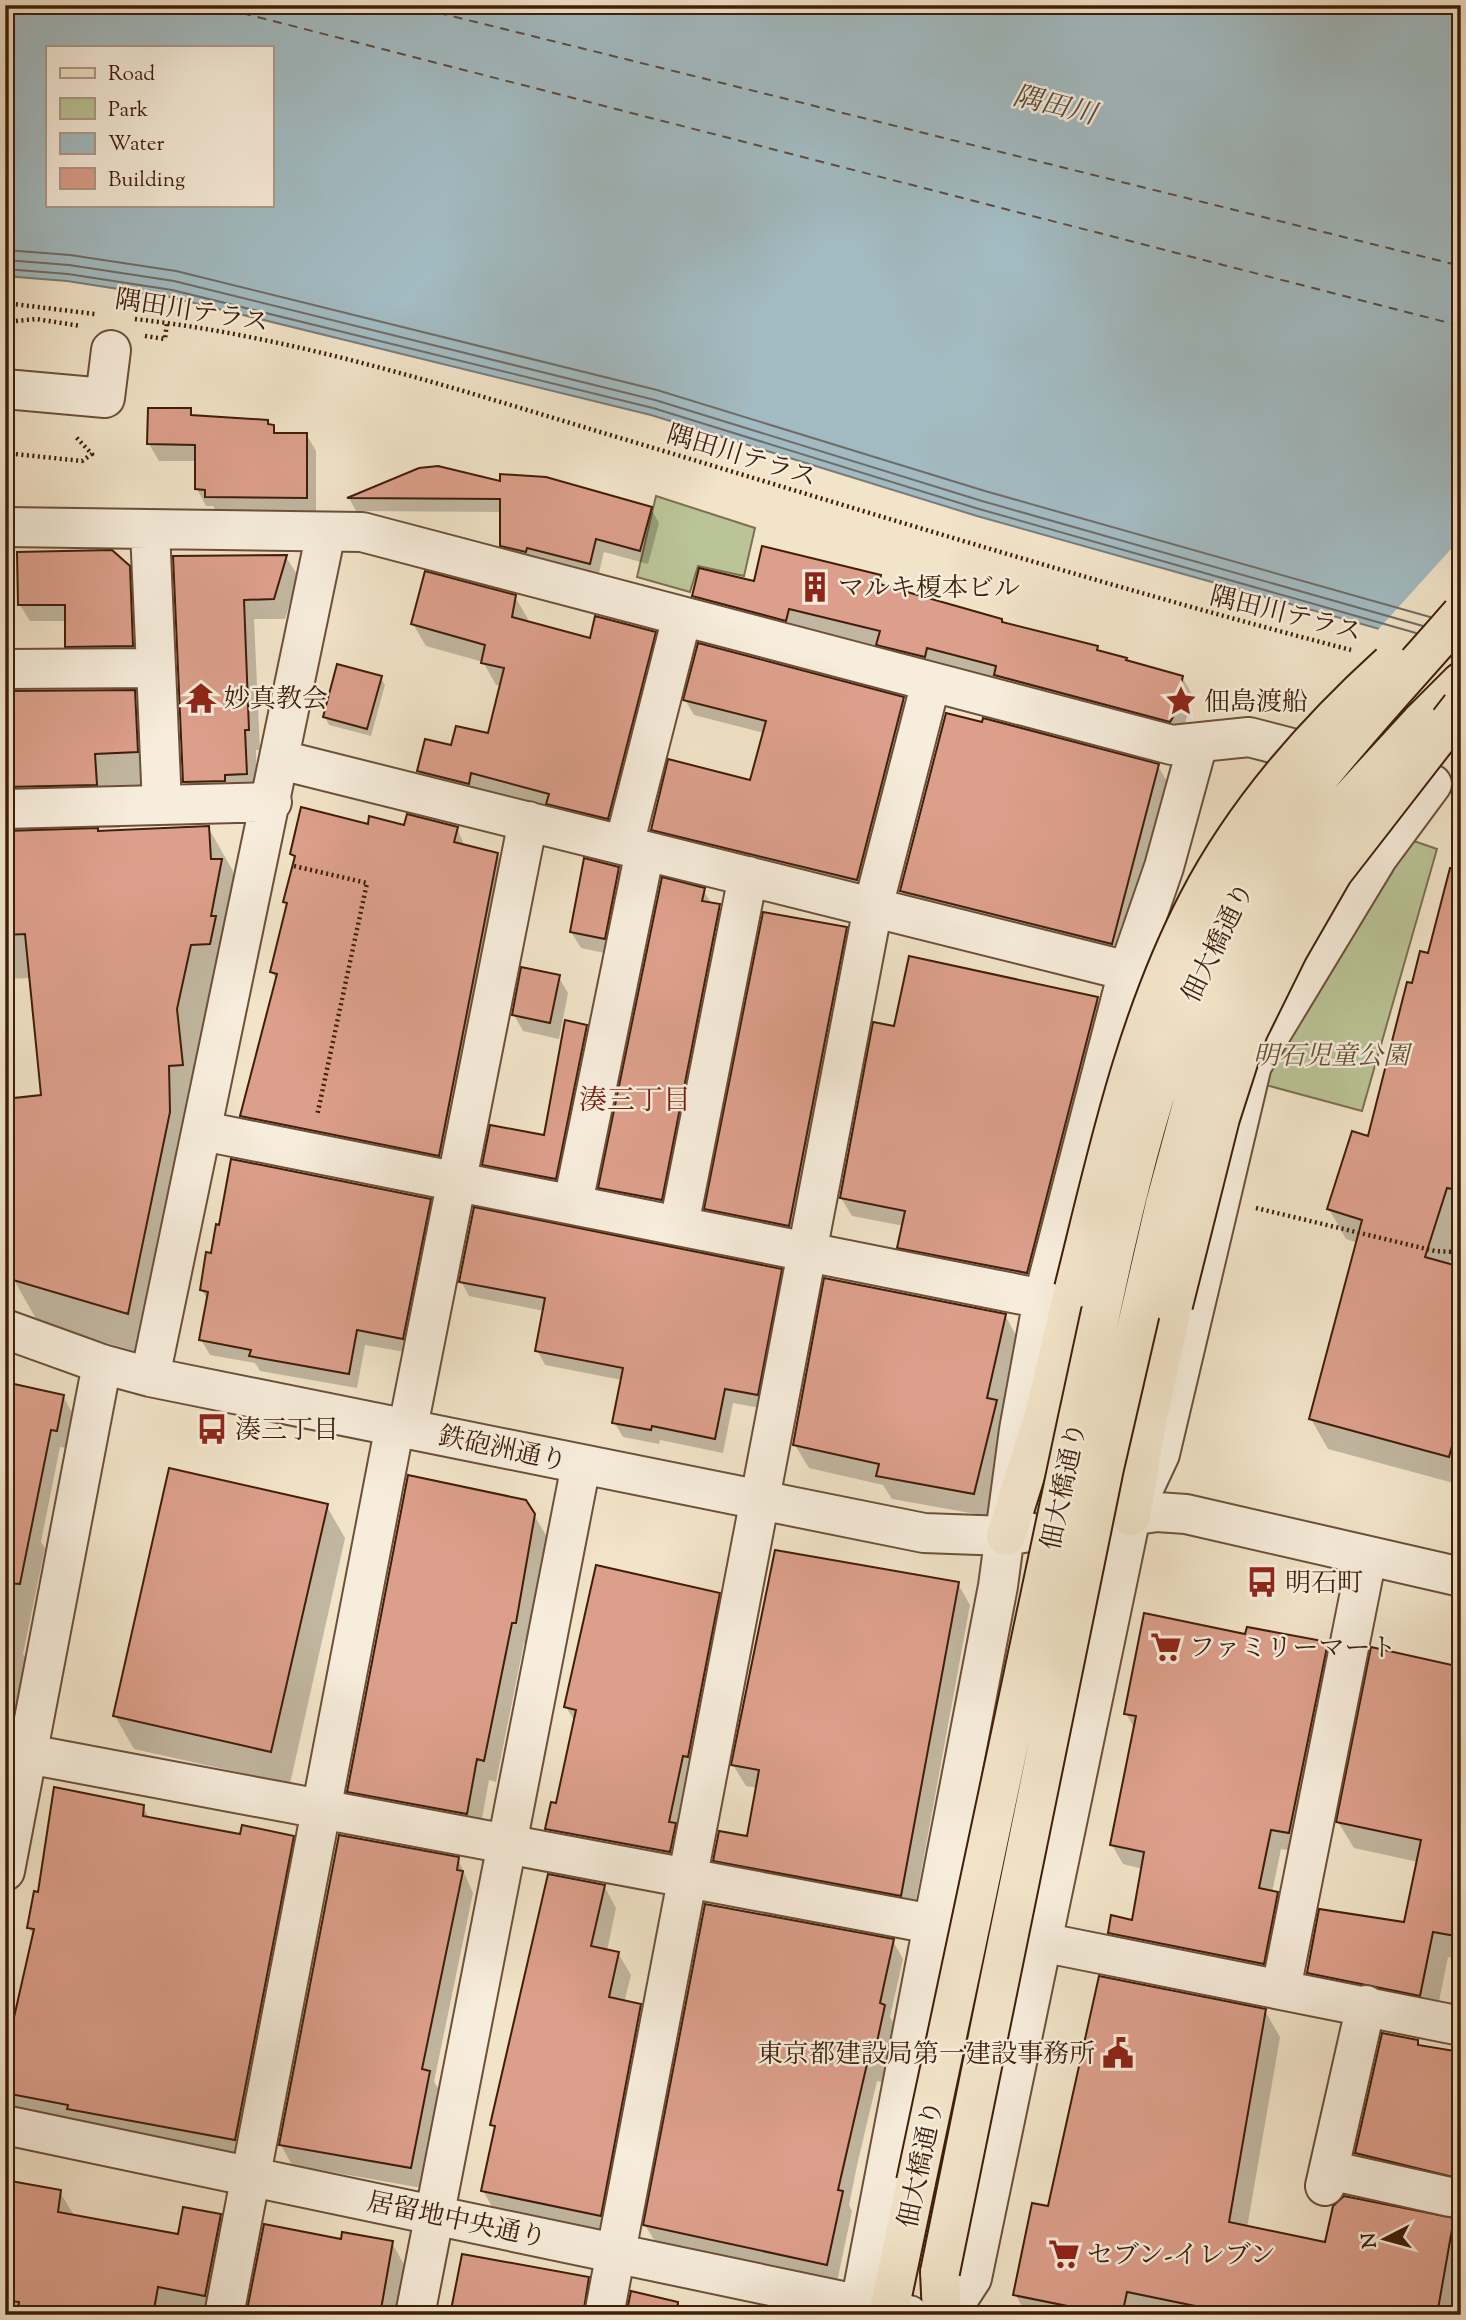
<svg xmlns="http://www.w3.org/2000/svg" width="1466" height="2320" font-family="'Sorts Mill Goudy','Noto Serif JP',serif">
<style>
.green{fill:#bac497;stroke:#7c7150;stroke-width:2}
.water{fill:#a2bbc2;stroke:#7a7c78;stroke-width:2;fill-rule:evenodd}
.pier{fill:#f2e4c9}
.shadow{fill:#0003}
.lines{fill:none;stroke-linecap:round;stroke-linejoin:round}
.shore{stroke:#706c66;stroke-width:2}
.ferry{stroke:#5d4d41;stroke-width:2;stroke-dasharray:9 7;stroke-linecap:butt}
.building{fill:#dc9f8b;stroke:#3f1e0a;stroke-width:2}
.minor-casing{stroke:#6c503a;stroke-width:42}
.major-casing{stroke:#3f1e0a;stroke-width:42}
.path{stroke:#3f1e0a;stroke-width:4.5;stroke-dasharray:2 3.5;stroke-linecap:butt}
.minor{stroke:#f7eddc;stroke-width:38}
.major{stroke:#f2e4c9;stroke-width:38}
.major-bridge-casing{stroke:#3f1e0a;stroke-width:42;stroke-linecap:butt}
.major-bridge{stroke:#f2e4c9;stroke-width:38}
.labels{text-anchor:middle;stroke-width:5;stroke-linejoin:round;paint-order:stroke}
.street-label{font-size:26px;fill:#3f1e0a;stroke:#f7eddc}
.poi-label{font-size:26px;fill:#3f1e0a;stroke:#f7eddc;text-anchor:start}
.park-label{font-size:26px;font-style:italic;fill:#645034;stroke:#f7eddc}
.water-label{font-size:28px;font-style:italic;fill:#5d4d41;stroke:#f7eddc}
.neighbourhood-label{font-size:28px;fill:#7a1f14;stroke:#f7eddc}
</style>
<rect width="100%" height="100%" fill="#f2e4c9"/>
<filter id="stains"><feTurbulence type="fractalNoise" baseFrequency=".00286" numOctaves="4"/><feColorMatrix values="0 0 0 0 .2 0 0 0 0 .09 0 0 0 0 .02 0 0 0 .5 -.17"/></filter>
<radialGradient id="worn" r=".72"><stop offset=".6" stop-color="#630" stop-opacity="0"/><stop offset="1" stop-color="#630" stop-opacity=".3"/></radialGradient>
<path class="green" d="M 656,496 L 755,528 L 744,576 L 698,566 L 690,592 L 637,577 Z
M 1408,839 L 1437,849 L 1362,1111 L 1262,1084 Z"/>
<path class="water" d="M 5,5 L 1461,5 L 1461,652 L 977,516 L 651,415 L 170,297 L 67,281 L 5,276 ZM 47,47 L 271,47 L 271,205 L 47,205 Z"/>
<path class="pier" d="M 1461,538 L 1461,656 L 1375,633 Z"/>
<path class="shadow" d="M 190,410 L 194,417 L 267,422 L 277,434 L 306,434 L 316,451 L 316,514 L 217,513 L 213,506 L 206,506 L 197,489 L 197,461 L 159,461 L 149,444 Z
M 419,470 L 651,509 L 659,523 L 648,564 L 604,552 L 598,577 L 510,559 L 502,545 L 502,512 L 356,511 L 349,498 Z
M 286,557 L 298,576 L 285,619 L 254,619 L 260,750 L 256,750 L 257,794 L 196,802 L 185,782 L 175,558 Z
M 128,567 L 138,584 L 142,663 L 77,663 L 67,646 L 67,621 L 30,621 L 20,605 Z
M 879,577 L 886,588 L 1001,620 L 1004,624 L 1097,647 L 1099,652 L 1126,659 L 1128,663 L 1182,677 L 1193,696 L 1180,740 L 889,663 L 879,646 L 799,626 L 796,638 L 705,615 L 694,596 L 755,583 Z
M 515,597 L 528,619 L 527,623 L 591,640 L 654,633 L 667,655 L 620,840 L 432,793 L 419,771 L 452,747 L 489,735 L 502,686 L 496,685 L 483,662 L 426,646 L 413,624 Z
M 381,678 L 385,685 L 371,736 L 329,725 L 325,717 Z
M 134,692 L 159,735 L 162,795 L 119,797 L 120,828 L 96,828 L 99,833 L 208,827 L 233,871 L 233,882 L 246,904 L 153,1356 L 39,1324 L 14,1280 L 14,1273 L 5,1274 L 5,1100 L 43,1096 L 31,978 L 5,979 L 5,693 Z
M 903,699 L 912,714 L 865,895 L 661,844 L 652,829 L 751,783 L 764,733 L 694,715 L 685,700 Z
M 1158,766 L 1176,797 L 1129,975 L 920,922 L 902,891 Z
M 369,826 L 457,828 L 465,847 L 497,855 L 506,870 L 448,1171 L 251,1132 L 242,1116 L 277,981 L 272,972 L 295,861 L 292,854 Z
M 618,868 L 628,885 L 614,955 L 581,948 L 571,932 Z
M 703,890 L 712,904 L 719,906 L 729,923 L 671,1217 L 610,1205 L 600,1187 Z
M 1461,923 L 1461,1227 L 1449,1266 L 1461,1269 L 1461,1485 L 1328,1449 L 1311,1419 L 1358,1243 L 1346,1239 L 1329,1209 L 1369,1138 L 1413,985 L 1430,955 Z
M 846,929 L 851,938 L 794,1234 L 712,1218 L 706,1209 Z
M 558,976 L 568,993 L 559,1039 L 523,1031 L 514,1015 Z
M 1096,999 L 1107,1017 L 1037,1291 L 910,1265 L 899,1247 L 904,1226 L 852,1216 L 841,1198 L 896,1028 Z
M 586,1026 L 595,1042 L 564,1194 L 493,1180 L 484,1164 L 545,1137 Z
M 430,1200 L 439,1216 L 411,1353 L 365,1345 L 357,1388 L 260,1371 L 255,1363 L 210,1355 L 201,1340 L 208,1301 L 202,1290 L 213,1255 Z
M 780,1271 L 789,1285 L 765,1409 L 733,1403 L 723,1453 L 660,1440 L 659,1444 L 623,1437 L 614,1422 L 622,1380 L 545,1365 L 537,1350 L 544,1311 L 469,1296 L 461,1281 Z
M 1005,1315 L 1018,1339 L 1002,1413 L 1009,1425 L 987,1516 L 892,1499 L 883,1485 L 809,1468 L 795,1445 Z
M 5,1385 L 63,1396 L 73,1414 L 67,1448 L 60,1447 L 41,1542 L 45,1548 L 23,1654 L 30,1665 L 12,1744 L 5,1743 Z
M 326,1505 L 345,1538 L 290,1784 L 134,1749 L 115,1716 Z
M 534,1515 L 547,1537 L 527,1644 L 524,1643 L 496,1782 L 489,1780 L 479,1835 L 361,1813 L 349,1791 Z
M 958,1584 L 970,1605 L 913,1917 L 727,1882 L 715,1860 L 749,1838 L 758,1788 L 746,1786 L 733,1765 Z
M 719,1594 L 732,1618 L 683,1875 L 560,1852 L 547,1829 L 557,1805 L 575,1722 L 566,1707 Z
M 1247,1636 L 1327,1643 L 1338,1663 L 1300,1852 L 1281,1849 L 1272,1893 L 1277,1894 L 1288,1913 L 1274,1983 L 1121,1952 L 1110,1933 L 1133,1922 L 1143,1869 L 1123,1864 L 1112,1845 L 1135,1730 L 1126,1713 Z
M 1461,1668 L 1461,1960 L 1448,1957 L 1435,2021 L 1324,1999 L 1308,1972 L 1405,1924 L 1418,1862 L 1354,1848 L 1338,1822 Z
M 143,1807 L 150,1819 L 242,1836 L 293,1837 L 303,1854 L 244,2157 L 10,2108 L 5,2100 L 5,2068 L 34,1936 L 29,1928 L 40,1894 Z
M 458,1859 L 473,1893 L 434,2082 L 441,2092 L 422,2188 L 292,2165 L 281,2145 Z
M 604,1886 L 616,1908 L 607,1951 L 618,1953 L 631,1975 L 624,2003 L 640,2006 L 653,2028 L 613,2237 L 495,2212 L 483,2191 L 496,2132 L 492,2124 Z
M 893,1941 L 903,1959 L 890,2017 L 894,2024 L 882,2082 L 877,2081 L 858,2161 L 849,2205 L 852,2211 L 837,2282 L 656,2243 L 645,2225 Z
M 1265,2011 L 1280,2037 L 1247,2228 L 1327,2244 L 1461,2217 L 1461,2315 L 1027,2315 L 1015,2294 L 1049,2208 Z
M 1417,2041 L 1421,2048 L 1461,2054 L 1461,2199 L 1372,2180 L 1357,2153 Z
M 5,2182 L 60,2192 L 75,2217 L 180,2236 L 220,2215 L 235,2242 L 222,2315 L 5,2315 Z
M 342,2241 L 392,2243 L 407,2270 L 399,2315 L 248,2315 Z
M 588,2278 L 598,2296 L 596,2315 L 452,2315 Z
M 678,2303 L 684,2315 L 626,2315 Z"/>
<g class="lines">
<path class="shore" d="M 5,250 L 70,255 L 176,271 L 657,390 L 985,491 L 1430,617
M 5,260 L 69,265 L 174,281 L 655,400 L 982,501 L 1423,626
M 5,269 L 68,274 L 172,290 L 653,408 L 979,509 L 1416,633"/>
<path class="ferry" d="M 211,5 L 1461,326
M 407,5 L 1461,266"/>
</g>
<path class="building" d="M 148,408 L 191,408 L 191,415 L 268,420 L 268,424 L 274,425 L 274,433 L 307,433 L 307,498 L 205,497 L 205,490 L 195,489 L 195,445 L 147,444 Z
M 438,466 L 500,481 L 500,474 L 546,477 L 652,507 L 640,551 L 596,539 L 590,564 L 527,548 L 526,552 L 500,546 L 500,499 L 347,498 L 419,468 Z
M 762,546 L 881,575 L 879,584 L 1002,619 L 1002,622 L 1098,646 L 1097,650 L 1127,658 L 1126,660 L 1183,676 L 1173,717 L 1170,722 L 994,675 L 996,666 L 927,648 L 925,657 L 876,645 L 880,631 L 789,609 L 786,621 L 692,596 L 699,568 L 754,581 Z
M 112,550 L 130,566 L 133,646 L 65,647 L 65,605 L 18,605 L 17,552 Z
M 287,555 L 274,599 L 244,600 L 249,730 L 245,730 L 247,774 L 225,775 L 225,781 L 183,782 L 173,556 Z
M 425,571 L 516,595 L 512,617 L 590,638 L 595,616 L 656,632 L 608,819 L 546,804 L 549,794 L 471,773 L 469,784 L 417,771 L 425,739 L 451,745 L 456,726 L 488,733 L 504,668 L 481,663 L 485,645 L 411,624 Z
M 698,643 L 904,697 L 857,880 L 651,830 L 668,759 L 750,780 L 766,721 L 683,700 Z
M 337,664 L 382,676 L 367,729 L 323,717 Z
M 135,690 L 138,752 L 95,754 L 97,785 L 5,787 L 8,691 Z
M 946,713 L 982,722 L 983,718 L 1159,764 L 1112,944 L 900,891 Z
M 301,807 L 368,824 L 369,816 L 404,825 L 407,814 L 458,827 L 454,842 L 498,853 L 439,1156 L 240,1116 L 277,974 L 270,972 L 287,903 L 283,902 L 295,856 L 290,854 Z
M 209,826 L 211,859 L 222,859 L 211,916 L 216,916 L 210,944 L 191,945 L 177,1009 L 183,1065 L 169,1066 L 170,1112 L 128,1314 L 13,1280 L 5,1193 L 5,1099 L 41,1095 L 25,934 L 5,935 L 5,831 L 98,828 L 98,831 Z
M 584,858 L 619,867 L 605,939 L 570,932 Z
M 1450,868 L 1461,869 L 1461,1191 L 1447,1188 L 1425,1257 L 1461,1267 L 1461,1414 L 1449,1457 L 1309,1419 L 1362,1220 L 1327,1209 L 1352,1131 L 1368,1136 L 1407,982 L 1412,983 L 1420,951 L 1428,953 Z
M 662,877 L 705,888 L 702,901 L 720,904 L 662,1200 L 598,1188 Z
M 763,912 L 847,927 L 789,1226 L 704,1209 Z
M 909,956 L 1098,997 L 1027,1273 L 897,1248 L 905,1211 L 840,1198 L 873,1022 L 894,1026 Z
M 521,967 L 560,975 L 550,1023 L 512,1015 Z
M 565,1020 L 587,1025 L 556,1179 L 482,1165 L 490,1125 L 544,1135 Z
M 231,1159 L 431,1199 L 403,1339 L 357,1330 L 349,1374 L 249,1356 L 251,1350 L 199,1340 L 208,1292 L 200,1290 L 206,1252 L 211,1253 L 216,1224 L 219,1225 Z
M 474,1207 L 782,1269 L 758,1395 L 725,1389 L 715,1439 L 652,1426 L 651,1430 L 612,1423 L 623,1368 L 535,1351 L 545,1298 L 459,1282 Z
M 824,1278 L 1006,1314 L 987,1398 L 997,1400 L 974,1494 L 876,1476 L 879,1464 L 793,1445 Z
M 5,1382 L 64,1395 L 57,1431 L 51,1430 L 20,1584 L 5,1583 Z
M 169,1468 L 328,1504 L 271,1752 L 113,1716 Z
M 408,1475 L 526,1500 L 535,1514 L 516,1623 L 512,1623 L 484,1761 L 477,1759 L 467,1814 L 347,1792 Z
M 775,1550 L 959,1582 L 901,1896 L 713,1861 L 719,1831 L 747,1836 L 759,1770 L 731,1765 Z
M 596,1565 L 720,1593 L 688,1757 L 683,1756 L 669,1822 L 676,1823 L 670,1852 L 545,1829 L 551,1802 L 556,1803 L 576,1710 L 564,1707 Z
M 1144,1613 L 1245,1634 L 1247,1627 L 1328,1642 L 1289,1833 L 1271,1830 L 1259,1888 L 1278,1892 L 1264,1964 L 1108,1933 L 1111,1915 L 1132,1920 L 1144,1852 L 1110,1845 L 1136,1716 L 1124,1714 Z
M 1371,1647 L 1461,1667 L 1461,1937 L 1433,1932 L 1420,1996 L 1307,1973 L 1319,1909 L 1404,1922 L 1421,1840 L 1336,1822 Z
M 54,1787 L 144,1805 L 143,1816 L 240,1834 L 242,1825 L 294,1836 L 235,2140 L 67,2109 L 68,2105 L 5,2093 L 5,2057 L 34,1929 L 27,1928 L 34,1891 L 38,1892 Z
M 339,1835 L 459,1857 L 457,1870 L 463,1871 L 422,2069 L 430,2071 L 411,2168 L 279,2145 Z
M 548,1874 L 605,1885 L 591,1946 L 619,1952 L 609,1997 L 641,2004 L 601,2216 L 481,2191 L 495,2126 L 490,2125 Z
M 705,1904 L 894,1939 L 880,2003 L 885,2005 L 872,2065 L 867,2064 L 849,2142 L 838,2190 L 843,2191 L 827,2265 L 643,2225 Z
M 1099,1976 L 1266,2009 L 1229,2222 L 1325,2242 L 1333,2206 L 1344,2196 L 1454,2218 L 1437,2315 L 1239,2315 L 1127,2292 L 1122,2315 L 1112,2315 L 1013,2295 L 1032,2203 L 1048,2206 Z
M 1382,2033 L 1418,2040 L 1418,2045 L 1461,2052 L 1461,2179 L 1355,2153 Z
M 5,2180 L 61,2190 L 58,2212 L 178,2234 L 183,2207 L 221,2214 L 205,2296 L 158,2287 L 153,2315 L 17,2315 L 19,2302 L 5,2300 Z
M 264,2224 L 341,2239 L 342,2232 L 393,2241 L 380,2315 L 246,2315 Z
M 462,2254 L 589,2277 L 583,2315 L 450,2315 Z
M 631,2291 L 678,2302 L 677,2315 L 626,2315 Z"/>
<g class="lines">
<defs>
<path id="minor" d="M 5,389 L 105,398 L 111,350
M 5,527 L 362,532 L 1172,745 L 1249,737 L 1334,759
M 150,530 L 162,805
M 5,669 L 155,668
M 281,760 L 1128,971
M 5,809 L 272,802
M 624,845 L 682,617
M 203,1131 L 1043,1299
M 573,1203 L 645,851
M 679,1225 L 748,876
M 5,1329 L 102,1364 L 150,1377 L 924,1533 L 1006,1536 L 1029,1532
M 150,1377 L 326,532
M 408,1427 L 528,821
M 1109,1519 L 1157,1512 L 1186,1514 L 1461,1577
M 28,1754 L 932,1924
M 5,1871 L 102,1364
M 1041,1942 L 1461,2026
M 1281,1989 L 1367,1557
M 5,2125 L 909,2315
M 1329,2170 L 1450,2197
M 1325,2186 L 1366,2005
M 224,2315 L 395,1425
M 415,2315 L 581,1465
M 604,2315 L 873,907 L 931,682
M 858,2315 L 998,1586 L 1019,1430 L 1043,1299 L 1128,971 L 1164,867 L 1198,743
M 948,2315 L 972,2278 L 1131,1516 L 1160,1454 L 1252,1065 L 1378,857 L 1432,784"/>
<path id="major" d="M 1420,723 L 1461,682
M 1131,1516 L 1147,1421 L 1173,1305
M 1006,1536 L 1045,1412 L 1074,1289
M 940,2272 L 942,2315
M 888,2315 L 916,2182"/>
</defs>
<use href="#minor" class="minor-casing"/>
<use href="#major" class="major-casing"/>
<path class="path" d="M 5,303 L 95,314
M 135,319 C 304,338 465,392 627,440 C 868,512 1108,587 1351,650
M 5,322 L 36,319 L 81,326
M 145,336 L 165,339 L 167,322
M 5,453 L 82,461 L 92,454 L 75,436
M 294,866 L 367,883 L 317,1116
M 1256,1208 L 1435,1251 L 1456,1252 L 1461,1249"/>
<use href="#minor" class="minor"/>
<use href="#major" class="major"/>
<defs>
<path id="major-bridge" d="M 1074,1289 C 1107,1157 1135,1023 1198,902 C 1245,811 1315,732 1390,664
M 1173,1305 L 1220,1118 L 1248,1031 L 1288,950 L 1333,872 L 1461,707
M 916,2182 C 970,1927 1022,1672 1078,1418 C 1115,1250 1147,1068 1227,915 C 1286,801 1378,710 1461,614
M 940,2272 L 1104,1468 L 1165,1204 L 1203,1064 L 1236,977 L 1280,894 L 1333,818 L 1420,723"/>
</defs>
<use href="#major-bridge" class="major-bridge-casing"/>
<use href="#major-bridge" class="major-bridge"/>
</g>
<defs>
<symbol id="building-bare" viewBox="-9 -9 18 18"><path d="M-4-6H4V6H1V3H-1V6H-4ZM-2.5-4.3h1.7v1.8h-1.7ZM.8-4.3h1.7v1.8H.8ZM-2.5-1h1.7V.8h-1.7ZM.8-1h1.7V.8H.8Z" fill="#8f2418" stroke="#f7eddc" stroke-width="2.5" paint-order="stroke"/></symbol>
<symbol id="temple-bare" viewBox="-9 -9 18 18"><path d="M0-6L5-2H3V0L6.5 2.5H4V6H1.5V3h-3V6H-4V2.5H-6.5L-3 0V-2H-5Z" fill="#8f2418" stroke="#f7eddc" stroke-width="2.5" paint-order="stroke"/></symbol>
<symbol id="sight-bare" viewBox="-9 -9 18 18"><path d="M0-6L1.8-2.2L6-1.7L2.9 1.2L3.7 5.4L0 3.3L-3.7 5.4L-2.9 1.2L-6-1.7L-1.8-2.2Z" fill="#8f2418" stroke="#f7eddc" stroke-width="2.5" paint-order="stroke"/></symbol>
<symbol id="bus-bare" viewBox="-9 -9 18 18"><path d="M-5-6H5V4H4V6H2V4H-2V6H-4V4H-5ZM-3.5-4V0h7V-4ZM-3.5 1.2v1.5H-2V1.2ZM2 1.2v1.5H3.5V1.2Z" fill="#8f2418" stroke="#f7eddc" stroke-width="2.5" paint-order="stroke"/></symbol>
<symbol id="supermarket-bare" viewBox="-9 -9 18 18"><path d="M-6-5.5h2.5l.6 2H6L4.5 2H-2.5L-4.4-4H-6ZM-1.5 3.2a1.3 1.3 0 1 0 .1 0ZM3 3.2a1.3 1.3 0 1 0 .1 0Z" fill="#8f2418" stroke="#f7eddc" stroke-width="2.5" paint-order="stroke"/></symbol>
<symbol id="civic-bare" viewBox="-9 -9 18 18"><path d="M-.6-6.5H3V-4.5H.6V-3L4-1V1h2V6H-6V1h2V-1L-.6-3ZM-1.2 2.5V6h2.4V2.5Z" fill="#8f2418" stroke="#f7eddc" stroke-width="2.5" paint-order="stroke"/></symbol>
</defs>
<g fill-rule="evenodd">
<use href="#building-bare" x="793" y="565" width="44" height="44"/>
<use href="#temple-bare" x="179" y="676" width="44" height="44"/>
<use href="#sight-bare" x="1159" y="679" width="44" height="44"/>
<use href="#bus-bare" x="190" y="1407" width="44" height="44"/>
<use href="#bus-bare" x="1240" y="1560" width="44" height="44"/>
<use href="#supermarket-bare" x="1144" y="1625" width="44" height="44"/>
<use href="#civic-bare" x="1096" y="2031" width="44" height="44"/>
<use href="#supermarket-bare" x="1042" y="2232" width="44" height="44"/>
</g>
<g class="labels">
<g class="street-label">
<text transform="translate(192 310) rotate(9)" y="9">隅田川テラス</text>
<text transform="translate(742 455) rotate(17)" y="9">隅田川テラス</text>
<text transform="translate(1286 613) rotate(14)" y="9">隅田川テラス</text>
<text transform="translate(1217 942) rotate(-64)" y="9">佃大橋通り</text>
<text transform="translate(503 1448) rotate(12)" y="9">鉄砲洲通り</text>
<text transform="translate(1063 1486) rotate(-78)" y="9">佃大橋通り</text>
<text transform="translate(920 2164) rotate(-78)" y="9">佃大橋通り</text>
<text transform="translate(457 2219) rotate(12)" y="9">居留地中央通り</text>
</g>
<g class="poi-label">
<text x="838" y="596">マルキ榎本ビル</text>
<text x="224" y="707">妙真教会</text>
<text x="1204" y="710">佃島渡船</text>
<text x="235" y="1438">湊三丁目</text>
<text x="1285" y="1591">明石町</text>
<text x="1189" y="1656">ファミリーマート</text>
<text x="1095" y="2062" text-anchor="end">東京都建設局第一建設事務所</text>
<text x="1087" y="2263">セブン-イレブン</text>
</g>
<g class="park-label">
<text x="1331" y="1064">明石児童公園</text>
</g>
<g class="water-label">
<text transform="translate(1055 104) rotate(14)" y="10">隅田川</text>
</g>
<g class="neighbourhood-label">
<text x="635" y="1109">湊三丁目</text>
</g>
</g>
<rect width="1466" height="2320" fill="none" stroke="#f2e4c9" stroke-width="28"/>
<rect x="7" y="7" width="1452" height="2306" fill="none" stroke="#3f1e0a" stroke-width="3.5"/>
<rect x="14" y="14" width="1438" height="2292" fill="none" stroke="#3f1e0a" stroke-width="2"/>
<rect x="46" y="46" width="228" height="161" fill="#f7eddc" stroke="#ad9a88" stroke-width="2"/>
<rect x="60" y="68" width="35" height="10" fill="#f2e4c9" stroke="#ad9a88" stroke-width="2"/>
<text x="108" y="80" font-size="21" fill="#3f1e0a">Road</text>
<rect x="60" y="98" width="35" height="21" fill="#bac497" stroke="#ad9a88" stroke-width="2"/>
<text x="108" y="116" font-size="21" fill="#3f1e0a">Park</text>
<rect x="60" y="133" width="35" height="21" fill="#a2bbc2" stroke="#ad9a88" stroke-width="2"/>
<text x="108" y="150" font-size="21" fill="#3f1e0a">Water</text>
<rect x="60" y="168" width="35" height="21" fill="#dc9f8b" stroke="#ad9a88" stroke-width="2"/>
<text x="108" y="186" font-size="21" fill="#3f1e0a">Building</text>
<g transform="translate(1385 2239) rotate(264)" stroke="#f7eddc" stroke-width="5" paint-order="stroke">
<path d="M0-5L12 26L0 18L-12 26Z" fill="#3f1e0a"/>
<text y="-10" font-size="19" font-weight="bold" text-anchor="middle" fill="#3f1e0a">N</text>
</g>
<rect width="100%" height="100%" filter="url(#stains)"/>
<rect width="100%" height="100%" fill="url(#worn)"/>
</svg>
